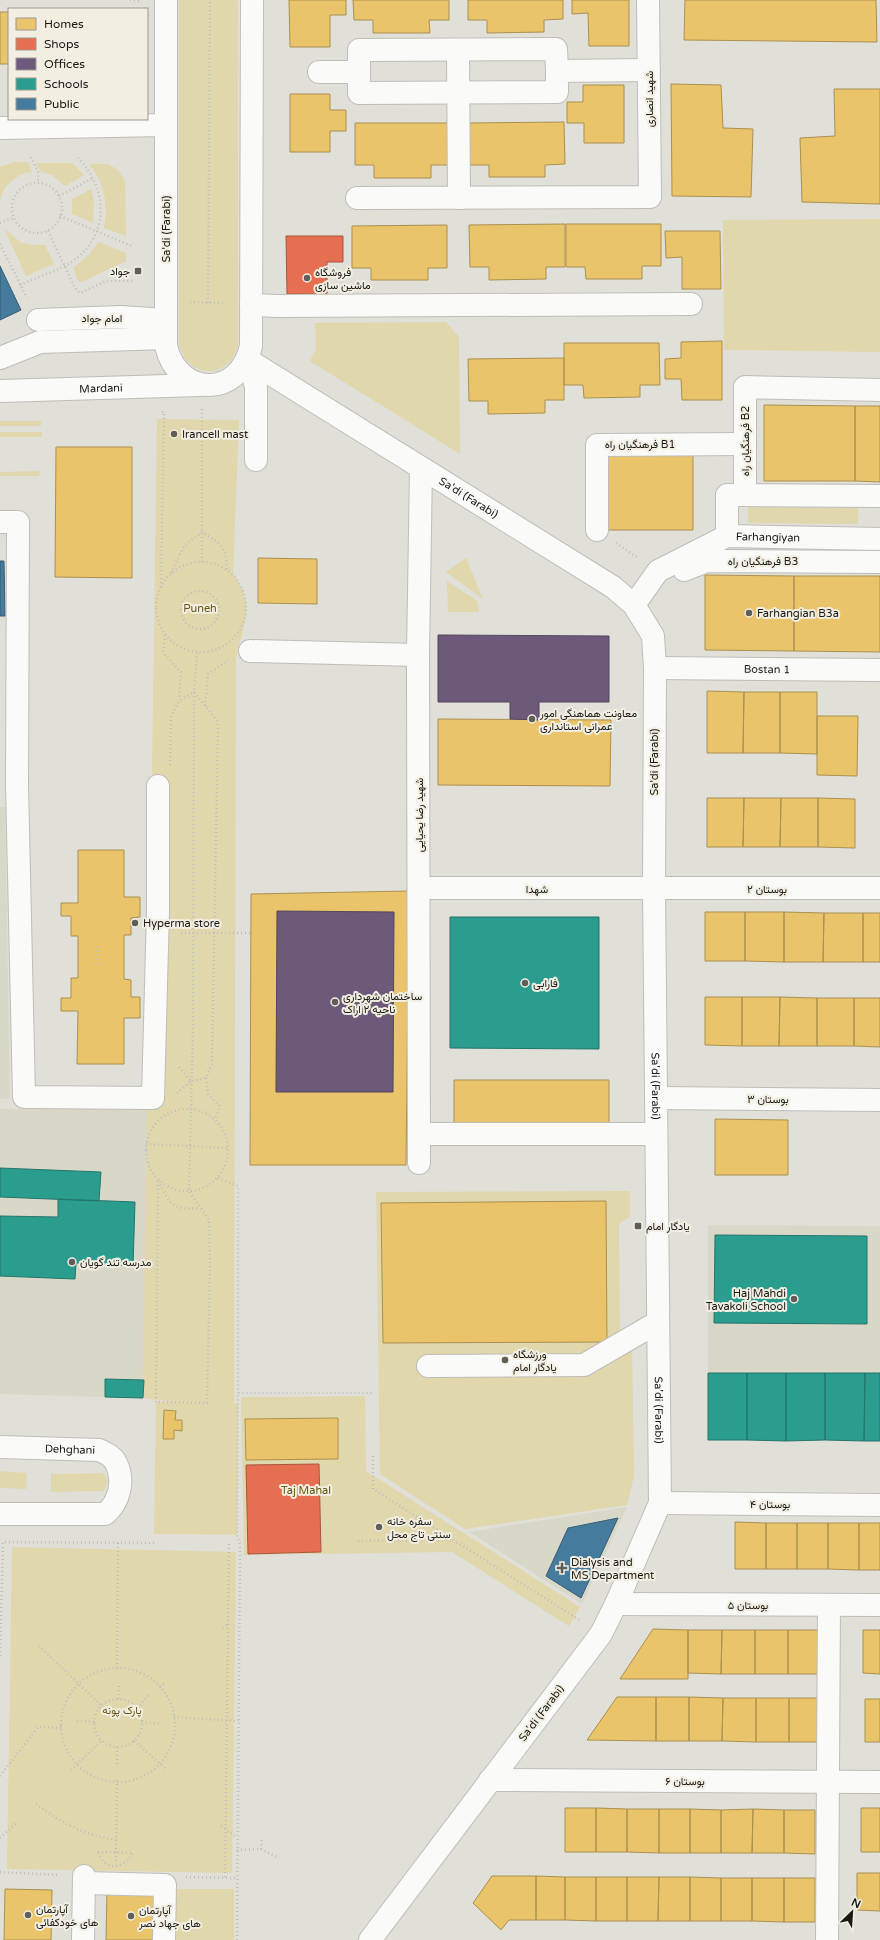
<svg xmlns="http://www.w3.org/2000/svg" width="880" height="1940" font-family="'Varela Round',Vazirmatn,sans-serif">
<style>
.built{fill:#d9d7c8}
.green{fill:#e1d7ac}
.homes{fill:#e9c46a;stroke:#ab9050}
.shops{fill:#e76f51;stroke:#a9553e}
.offices{fill:#6d597a;stroke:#54465b}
.schools{fill:#2a9d8f;stroke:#25756a}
.public{fill:#457b9d;stroke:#385d74}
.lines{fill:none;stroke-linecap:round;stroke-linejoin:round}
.minor-casing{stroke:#bebdb8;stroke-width:24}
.path{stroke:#bfbfbc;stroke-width:2.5;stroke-dasharray:1 3;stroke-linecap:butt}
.minor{stroke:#fafaf9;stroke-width:22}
.poi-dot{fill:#5f5e58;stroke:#f2efe2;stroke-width:1.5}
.labels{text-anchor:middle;stroke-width:4;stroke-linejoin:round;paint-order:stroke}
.street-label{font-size:11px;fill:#191813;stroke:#f2efe2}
.poi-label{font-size:11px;fill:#191813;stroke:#f2efe2;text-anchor:start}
.park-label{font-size:11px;fill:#655714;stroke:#f2efe2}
</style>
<rect width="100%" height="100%" fill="#e0dfd8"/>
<path class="built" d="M 0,807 L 5,807 L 10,1099 L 0,1099 Z
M 148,1108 L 143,1398 L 0,1394 L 0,1109 Z
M 708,1225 L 880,1226 L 880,1373 L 708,1373 Z
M 627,1507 L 582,1604 L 469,1532 Z"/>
<path class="green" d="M 179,0 L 238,0 L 238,345 C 229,380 188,380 179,344 Z
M 15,162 L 28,162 L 32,172 C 17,173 3,185 0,201 L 0,167 Z
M 36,163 L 72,163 L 84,175 L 65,186 L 52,175 L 41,172 Z
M 89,164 L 108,164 L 118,170 L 125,181 L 126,236 L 104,228 C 108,204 105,183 89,164 Z
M 91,189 L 94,201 L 93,223 L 72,214 L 72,199 Z
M 880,219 L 880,352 L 724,350 L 723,220 Z
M 4,228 L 20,242 L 32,245 L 45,245 L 54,264 L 26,276 Z
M 98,242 L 126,253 L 126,261 L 79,283 L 73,268 L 90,254 Z
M 446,322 L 459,337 L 460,454 L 310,361 L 316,349 L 315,323 Z
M 157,419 L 239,420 L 233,574 C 256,605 244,623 236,657 L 234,1403 L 238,1404 L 237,1535 L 154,1534 L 156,1402 L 173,1402 L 143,1398 Z
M 0,421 L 41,421 L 41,426 L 0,426 Z
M 0,432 L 42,432 L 42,437 L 0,437 Z
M 40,471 L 39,476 L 0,476 L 0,472 Z
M 748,507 L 858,508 L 858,524 L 748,523 Z
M 466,558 L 483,599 L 446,572 Z
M 447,581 L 477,601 L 479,612 L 448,612 Z
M 630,1191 L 630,1216 L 619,1224 L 620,1337 L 632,1345 L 634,1476 L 627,1505 L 465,1529 L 380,1474 L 376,1192 Z
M 365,1396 L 366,1471 L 580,1607 L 569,1626 L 452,1552 L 244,1555 L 241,1397 Z
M 0,1471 L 27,1473 L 26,1489 L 0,1488 Z
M 104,1473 L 108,1482 L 104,1491 L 51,1492 L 51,1474 Z
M 12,1547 L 236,1552 L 232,1873 L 7,1869 Z
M 174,1889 L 234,1889 L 234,1940 L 173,1940 Z"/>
<path class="homes" d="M 289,0 L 346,0 L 346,15 L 330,15 L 330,47 L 290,47 Z
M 353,0 L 449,0 L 449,20 L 429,20 L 430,33 L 373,33 L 373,20 L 354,20 Z
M 468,0 L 563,0 L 563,19 L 544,20 L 544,32 L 487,33 L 487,20 L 468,20 Z
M 572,0 L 629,0 L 629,46 L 589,46 L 588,13 L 572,14 Z
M 685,0 L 876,0 L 877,42 L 684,40 Z
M 0,12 L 9,12 L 9,64 L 0,64 Z
M 671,84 L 721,85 L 723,128 L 753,129 L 751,197 L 672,196 Z
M 583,85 L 624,85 L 624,143 L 584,143 L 584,123 L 567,123 L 567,102 L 583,102 Z
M 834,89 L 880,89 L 880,204 L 802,202 L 800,138 L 835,136 Z
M 290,94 L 330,94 L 330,110 L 346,110 L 346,131 L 330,131 L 330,152 L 290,152 Z
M 564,122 L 565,164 L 545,165 L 545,177 L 489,177 L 489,165 L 469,165 L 469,123 Z
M 355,123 L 450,123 L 450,165 L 431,165 L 431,178 L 374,178 L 374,165 L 355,165 Z
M 565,224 L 565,267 L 546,267 L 546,279 L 489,280 L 489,267 L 470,267 L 469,225 Z
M 566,224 L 661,224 L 661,266 L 642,266 L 642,279 L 586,279 L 585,267 L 566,267 Z
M 447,225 L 447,268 L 428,268 L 428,280 L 371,280 L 371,268 L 352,268 L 352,226 Z
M 665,231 L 720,231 L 721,289 L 682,289 L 682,257 L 666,258 Z
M 722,341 L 722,400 L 682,400 L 681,379 L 665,379 L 665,359 L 681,358 L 681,342 Z
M 564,343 L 659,343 L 660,385 L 640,385 L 640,397 L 584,398 L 583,385 L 564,385 Z
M 564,358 L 564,400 L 545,400 L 545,413 L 488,414 L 488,401 L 469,401 L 468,359 Z
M 764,405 L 855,406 L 855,481 L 764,481 Z
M 855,406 L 880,406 L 880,482 L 855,481 Z
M 56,447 L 132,447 L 132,578 L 55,577 Z
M 607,455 L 693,455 L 693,530 L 608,530 Z
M 258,558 L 317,559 L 317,604 L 258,603 Z
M 705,575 L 794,576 L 794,651 L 705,650 Z
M 794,576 L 880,576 L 880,652 L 794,651 Z
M 707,691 L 744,692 L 743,753 L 707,753 Z
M 744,692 L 780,692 L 780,753 L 743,753 Z
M 780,692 L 817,692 L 817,754 L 780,753 Z
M 817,716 L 858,716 L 857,776 L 817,775 Z
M 438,719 L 611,720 L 610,786 L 438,785 Z
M 707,798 L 744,798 L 743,847 L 707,847 Z
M 744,798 L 781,798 L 780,847 L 743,847 Z
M 781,798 L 818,798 L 818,847 L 780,847 Z
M 818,798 L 855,799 L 855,848 L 818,847 Z
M 78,850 L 124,850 L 124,897 L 140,897 L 140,917 L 131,918 L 131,935 L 124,935 L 124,979 L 131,980 L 131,997 L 140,997 L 140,1018 L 124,1018 L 124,1064 L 77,1064 L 78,1011 L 61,1011 L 61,998 L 71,998 L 71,978 L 78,978 L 78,936 L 71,936 L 71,916 L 61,916 L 61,903 L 78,903 Z
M 409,891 L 406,1165 L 250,1165 L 251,894 Z
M 705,912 L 745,912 L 745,961 L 705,961 Z
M 745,912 L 784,912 L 784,962 L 745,961 Z
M 784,912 L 824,913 L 823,962 L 784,962 Z
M 824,913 L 863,913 L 863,962 L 823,962 Z
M 863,913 L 880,913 L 880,962 L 863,962 Z
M 705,997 L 742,997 L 742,1046 L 705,1045 Z
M 742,997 L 780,997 L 779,1046 L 742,1046 Z
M 780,997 L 817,998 L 817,1046 L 779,1046 Z
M 817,998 L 854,998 L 854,1046 L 817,1046 Z
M 854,998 L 880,998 L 880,1047 L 854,1046 Z
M 454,1080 L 609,1080 L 609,1130 L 454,1129 Z
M 715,1119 L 788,1120 L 788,1175 L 715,1175 Z
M 606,1201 L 607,1342 L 383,1343 L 381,1203 Z
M 164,1410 L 176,1411 L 175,1420 L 182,1420 L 182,1431 L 174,1430 L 174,1439 L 163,1439 Z
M 338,1418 L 338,1459 L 246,1460 L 245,1419 Z
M 735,1522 L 766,1523 L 766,1569 L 735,1569 Z
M 766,1523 L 797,1523 L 797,1569 L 766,1569 Z
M 797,1523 L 828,1523 L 828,1569 L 797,1569 Z
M 828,1523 L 859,1523 L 859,1570 L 828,1569 Z
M 859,1523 L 880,1523 L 880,1570 L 859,1570 Z
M 653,1629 L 688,1630 L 688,1679 L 620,1679 Z
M 688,1630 L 722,1630 L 721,1674 L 688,1673 Z
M 722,1630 L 755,1630 L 755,1674 L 721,1674 Z
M 755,1630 L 788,1630 L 788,1674 L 755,1674 Z
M 788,1630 L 821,1630 L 821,1674 L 788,1674 Z
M 863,1630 L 880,1630 L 880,1674 L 863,1673 Z
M 617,1697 L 656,1697 L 656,1741 L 587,1740 Z
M 656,1697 L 689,1697 L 689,1741 L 656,1741 Z
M 689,1697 L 723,1698 L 722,1741 L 689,1741 Z
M 723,1698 L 756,1698 L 756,1742 L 722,1741 Z
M 756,1698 L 789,1698 L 789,1742 L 756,1742 Z
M 789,1698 L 822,1698 L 822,1742 L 789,1742 Z
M 865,1699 L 880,1699 L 880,1742 L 865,1742 Z
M 565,1808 L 596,1808 L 596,1852 L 565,1852 Z
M 596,1808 L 627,1809 L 627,1852 L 596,1852 Z
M 861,1808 L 880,1808 L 880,1852 L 861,1852 Z
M 627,1809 L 659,1809 L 659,1853 L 627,1852 Z
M 659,1809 L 690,1809 L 690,1853 L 659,1853 Z
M 690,1809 L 721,1810 L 721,1853 L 690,1853 Z
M 753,1809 L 784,1810 L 784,1853 L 752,1853 Z
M 753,1809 L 752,1853 L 721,1853 L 721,1810 Z
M 784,1810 L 815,1810 L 815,1854 L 784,1853 Z
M 857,1873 L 880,1873 L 880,1911 L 857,1910 Z
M 492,1876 L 536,1876 L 536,1920 L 509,1920 L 501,1930 L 473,1903 Z
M 536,1876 L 565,1877 L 565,1920 L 536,1920 Z
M 565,1877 L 596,1877 L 596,1921 L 565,1920 Z
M 596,1877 L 627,1877 L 627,1921 L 596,1921 Z
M 627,1877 L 659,1877 L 658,1921 L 627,1921 Z
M 659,1877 L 690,1877 L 690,1921 L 658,1921 Z
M 690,1877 L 721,1878 L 721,1921 L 690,1921 Z
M 721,1878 L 752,1878 L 752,1921 L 721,1921 Z
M 752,1878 L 784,1878 L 784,1922 L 752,1921 Z
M 784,1878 L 815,1878 L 815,1922 L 784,1922 Z
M 5,1889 L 52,1890 L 51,1940 L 4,1940 Z
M 107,1891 L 156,1892 L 155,1940 L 106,1940 Z"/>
<path class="shops" d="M 286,236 L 343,236 L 343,262 L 327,262 L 327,294 L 287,294 Z
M 319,1464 L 321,1552 L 248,1554 L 246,1465 Z"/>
<path class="offices" d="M 438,635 L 609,636 L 609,702 L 539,702 L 539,720 L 510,719 L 510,702 L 438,702 Z
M 277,911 L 394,912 L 393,1092 L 276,1092 Z"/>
<path class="schools" d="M 450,917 L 599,917 L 599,1049 L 450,1048 Z
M 0,1168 L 101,1172 L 99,1201 L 0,1197 Z
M 58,1199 L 135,1202 L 133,1266 L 76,1263 L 75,1279 L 0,1276 L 0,1216 L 58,1217 Z
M 715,1235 L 867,1236 L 867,1324 L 714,1323 Z
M 708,1373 L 747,1373 L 747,1440 L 708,1440 Z
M 747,1373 L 786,1373 L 786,1441 L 747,1440 Z
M 786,1373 L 825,1373 L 825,1440 L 786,1441 Z
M 825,1373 L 865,1373 L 864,1441 L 825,1440 Z
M 865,1373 L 880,1373 L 880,1441 L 864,1441 Z
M 105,1379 L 144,1380 L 143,1398 L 105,1397 Z"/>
<path class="public" d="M 0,266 L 21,310 L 0,320 Z
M 0,561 L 4,561 L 5,616 L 0,616 Z
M 618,1518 L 581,1598 L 546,1576 L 568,1528 Z"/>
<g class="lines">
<defs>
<g id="minor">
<path d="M 166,0 L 166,346 C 178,397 239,399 251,346 L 252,0"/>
<path d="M 458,50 L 459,198"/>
<path d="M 319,72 L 359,72 L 359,50 L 556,49 L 557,71"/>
<path d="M 359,72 L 359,93 L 557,92 L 557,71 L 649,70"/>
<path d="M 0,128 L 166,125"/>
<path d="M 357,198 L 650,197 L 648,0"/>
<path d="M 251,305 L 277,306 L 691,304"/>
<path d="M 38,320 L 121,317 L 166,320"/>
<path d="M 0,358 L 40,342 L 166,338"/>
<path id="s1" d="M 248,360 L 613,587 L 634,605 L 653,636 L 655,668 L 654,889 L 660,1503 L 616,1604 L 601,1634 L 370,1940"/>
<path d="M 248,360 L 256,387 L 256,460"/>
<path d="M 879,390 L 745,387 L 745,495 L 880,496"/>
<path id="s2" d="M 0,391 L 201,385"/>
<path d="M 0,522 L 18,522 L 17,785 L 24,1097 L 153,1098 L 158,910 L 158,786"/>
<path d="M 597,530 L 597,445 L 745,444"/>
<path d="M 727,536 L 727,495 L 745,495"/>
<path d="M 684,570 L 707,561 L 880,562"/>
<path id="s3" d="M 634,605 L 658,571 L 727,536 L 880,539"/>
<path d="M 250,651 L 418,655"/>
<path id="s4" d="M 655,668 L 880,670"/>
<path d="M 420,888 L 880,888"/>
<path d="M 656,1098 L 880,1100"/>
<path d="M 419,1134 L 656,1134"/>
<path d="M 419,1163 L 418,655 L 421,468"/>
<path d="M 428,1366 L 584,1365 L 658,1322"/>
<path id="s5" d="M 0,1447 L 99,1450 C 105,1453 113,1456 116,1463 C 125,1481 119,1503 105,1514 L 0,1514"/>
<path d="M 660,1503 L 880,1505"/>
<path d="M 616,1604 L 880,1605"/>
<path d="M 490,1780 L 880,1782"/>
<path d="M 84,1883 L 165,1885 L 164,1940"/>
<path d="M 83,1940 L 84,1876"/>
<path d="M 827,1940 L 829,1605"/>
</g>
</defs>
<use href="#minor" class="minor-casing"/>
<path class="path" d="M 130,0 L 142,1
M 31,157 L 38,172 L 38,183
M12 208a25 25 0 1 1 50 0a25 25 0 1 1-50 0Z
M 59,196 L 93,178
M 60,216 L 132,246
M 0,223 L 13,218
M 48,231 L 75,288 L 80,293 L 106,281 L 132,281
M 0,244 L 27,298
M 20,285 C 35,278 60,270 73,261 C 110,235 108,188 78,158
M 190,302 L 225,303
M 208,303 L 210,0
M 202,409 L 202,562
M 616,543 L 638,558
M156 607a45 45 0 1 1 90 0a45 45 0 1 1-90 0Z
M 171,573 L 184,546 L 202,532 C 221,544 226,545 227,570
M 161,587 L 164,412 L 162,412
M181 610a19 19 0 1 1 38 0a19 19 0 1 1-38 0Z
M 165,635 L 163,653 L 181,672 L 179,700
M 205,706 L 208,674 L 228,660
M 170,765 L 171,716 L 179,701 L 194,692
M 181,933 L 251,933
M 96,964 L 97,946
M 179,1067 L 190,1080
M 206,1078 L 208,1094 L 220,1106 L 215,1119
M 177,1093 L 191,1081 L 206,1078 L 212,1063 L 218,722 L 194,692
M146 1150a41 41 0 1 1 82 0a41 41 0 1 1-82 0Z
M 146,1144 L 229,1148
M 218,1178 L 238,1186 L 238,1393
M 158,1181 L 156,1402 L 207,1403 L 210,1265 L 209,1220 L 189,1191 L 193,1028 L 194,692 L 197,653
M 158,1181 C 172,1205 170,1210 200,1208
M 373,1456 L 373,1489 L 581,1621
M 358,1541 L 452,1540
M 223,1628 L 228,1623
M 39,1646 L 102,1706
M 0,1656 L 3,1542 L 155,1543
M61 1725a57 57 0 1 1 114 0a57 57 0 1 1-114 0Z
M 117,1668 L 118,1543
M 160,1687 L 166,1682
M 118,1699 L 119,1683
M94 1723a24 24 0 1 1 48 0a24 24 0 1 1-48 0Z
M 137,1708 L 149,1695
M 174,1717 L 239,1721
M 77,1721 L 94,1722
M 142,1722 L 162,1724
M 134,1741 L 166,1769
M 117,1764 L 117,1747
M 71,1770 L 102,1740
M 0,1776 L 38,1727 L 61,1728
M 36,1804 C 63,1824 83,1835 117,1840
M 221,1826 L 236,1837
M 0,1838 L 16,1823
M 261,1849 L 262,1838
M 237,1850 L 261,1849 L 279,1858
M 98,1852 L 133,1853 C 128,1863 113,1872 103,1861 C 101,1859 99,1855 98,1852 Z
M 116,1861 L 117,1780
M 0,1872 L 59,1875
M 186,1877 L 236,1878
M 225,1877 L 229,1544
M 237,1940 L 240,1545 L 237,1535 L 238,1393 L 372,1393"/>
<use href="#minor" class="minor"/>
</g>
<g class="poi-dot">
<rect x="134" y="267" width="8" height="8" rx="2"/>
<circle cx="307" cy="278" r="4"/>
<circle cx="174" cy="434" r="4"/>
<circle cx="749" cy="613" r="4"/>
<circle cx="532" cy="719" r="4"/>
<circle cx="135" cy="923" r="4"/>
<circle cx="525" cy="983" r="4"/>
<circle cx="335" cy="1002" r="4"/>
<rect x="634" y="1222" width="8" height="8" rx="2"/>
<circle cx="72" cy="1262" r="4"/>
<circle cx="794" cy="1299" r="4"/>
<circle cx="505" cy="1360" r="4"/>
<circle cx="379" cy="1527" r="4"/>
<path d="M560 1562h4v4h4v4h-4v4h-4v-4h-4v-4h4z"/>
<circle cx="28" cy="1915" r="4"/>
<circle cx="131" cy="1916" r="4"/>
</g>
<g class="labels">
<g class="street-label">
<text transform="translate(649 99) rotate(-90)" y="4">شهید انصاری</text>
<text transform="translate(166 229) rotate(-90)" y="4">Sa'di (Farabi)</text>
<text x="102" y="322">امام جواد</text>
<text dy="4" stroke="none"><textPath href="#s2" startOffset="101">Mardani</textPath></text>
<text transform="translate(745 441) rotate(-90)" y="4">فرهنگیان راه B2</text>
<text x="640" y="448">فرهنگیان راه B1</text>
<text dy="4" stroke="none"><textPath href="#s1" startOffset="260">Sa'di (Farabi)</textPath></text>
<text dy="4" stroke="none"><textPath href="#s3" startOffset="160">Farhangiyan</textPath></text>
<text x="763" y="565">فرهنگیان راه B3</text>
<text dy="4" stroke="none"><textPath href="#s4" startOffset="112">Bostan 1</textPath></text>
<text transform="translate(654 762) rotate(-90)" y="4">Sa'di (Farabi)</text>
<text transform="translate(419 815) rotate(-90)" y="4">شهید رضا یحیایی</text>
<text x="537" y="893">شهدا</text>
<text x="767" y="893">بوستان ۲</text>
<text dy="4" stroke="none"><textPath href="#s1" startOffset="944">Sa'di (Farabi)</textPath></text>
<text x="768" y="1103">بوستان ۳</text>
<text dy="4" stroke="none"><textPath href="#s1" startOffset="1268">Sa'di (Farabi)</textPath></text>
<text dy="4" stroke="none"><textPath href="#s5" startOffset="70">Dehghani</textPath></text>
<text x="770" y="1508">بوستان ۴</text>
<text x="748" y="1609">بوستان ۵</text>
<text transform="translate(541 1713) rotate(-53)" y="4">Sa'di (Farabi)</text>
<text x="685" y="1785">بوستان ۶</text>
</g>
<g class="poi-label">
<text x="130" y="275" text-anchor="end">جواد</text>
<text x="315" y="276">فروشگاه<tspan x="315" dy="13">ماشین سازی</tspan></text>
<text x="182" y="438">Irancell mast</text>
<text x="757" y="617">Farhangian B3a</text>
<text x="540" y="717">معاونت هماهنگی امور<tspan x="540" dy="13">عمرانی استانداری</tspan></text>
<text x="143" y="927">Hyperma store</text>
<text x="533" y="987">فارابی</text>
<text x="343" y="1000">ساختمان شهرداری<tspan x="343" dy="13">ناحیه ۲ اراک</tspan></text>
<text x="646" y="1230">یادگار امام</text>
<text x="80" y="1266">مدرسه تند گویان</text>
<text x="786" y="1297" text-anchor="end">Haj Mahdi<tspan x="786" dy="13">Tavakoli School</tspan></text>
<text x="513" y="1358">ورزشگاه<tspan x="513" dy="13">یادگار امام</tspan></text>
<text x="387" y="1525">سفره خانه<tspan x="387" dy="13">سنتی تاج محل</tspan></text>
<text x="571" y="1566">Dialysis and<tspan x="571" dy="13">MS Department</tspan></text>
<text x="36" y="1913">آپارتمان<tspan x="36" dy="13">های خودکفائی</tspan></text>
<text x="139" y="1914">آپارتمان<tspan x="139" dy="13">های جهاد نصر</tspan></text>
</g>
<g class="park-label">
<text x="200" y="612">Puneh</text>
<text x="306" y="1494">Taj Mahal</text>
<text x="122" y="1714">پارک پونه</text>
</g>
</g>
<rect x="8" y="8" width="140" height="112" fill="#f2efe2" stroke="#9b998f"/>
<rect x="16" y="18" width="20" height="12" fill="#e9c46a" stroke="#9b998f"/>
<text x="44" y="28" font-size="12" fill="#191813">Homes</text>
<rect x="16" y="38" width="20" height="12" fill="#e76f51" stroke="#9b998f"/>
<text x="44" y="48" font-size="12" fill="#191813">Shops</text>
<rect x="16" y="58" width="20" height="12" fill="#6d597a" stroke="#9b998f"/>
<text x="44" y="68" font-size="12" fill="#191813">Offices</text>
<rect x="16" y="78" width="20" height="12" fill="#2a9d8f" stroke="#9b998f"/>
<text x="44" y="88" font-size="12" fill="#191813">Schools</text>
<rect x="16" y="98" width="20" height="12" fill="#457b9d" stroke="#9b998f"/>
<text x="44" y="108" font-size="12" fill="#191813">Public</text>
<g transform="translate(852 1912) rotate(25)" stroke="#f2efe2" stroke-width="3" paint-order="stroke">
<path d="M0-3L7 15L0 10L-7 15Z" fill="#191813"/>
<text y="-6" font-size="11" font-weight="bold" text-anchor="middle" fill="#191813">N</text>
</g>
</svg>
